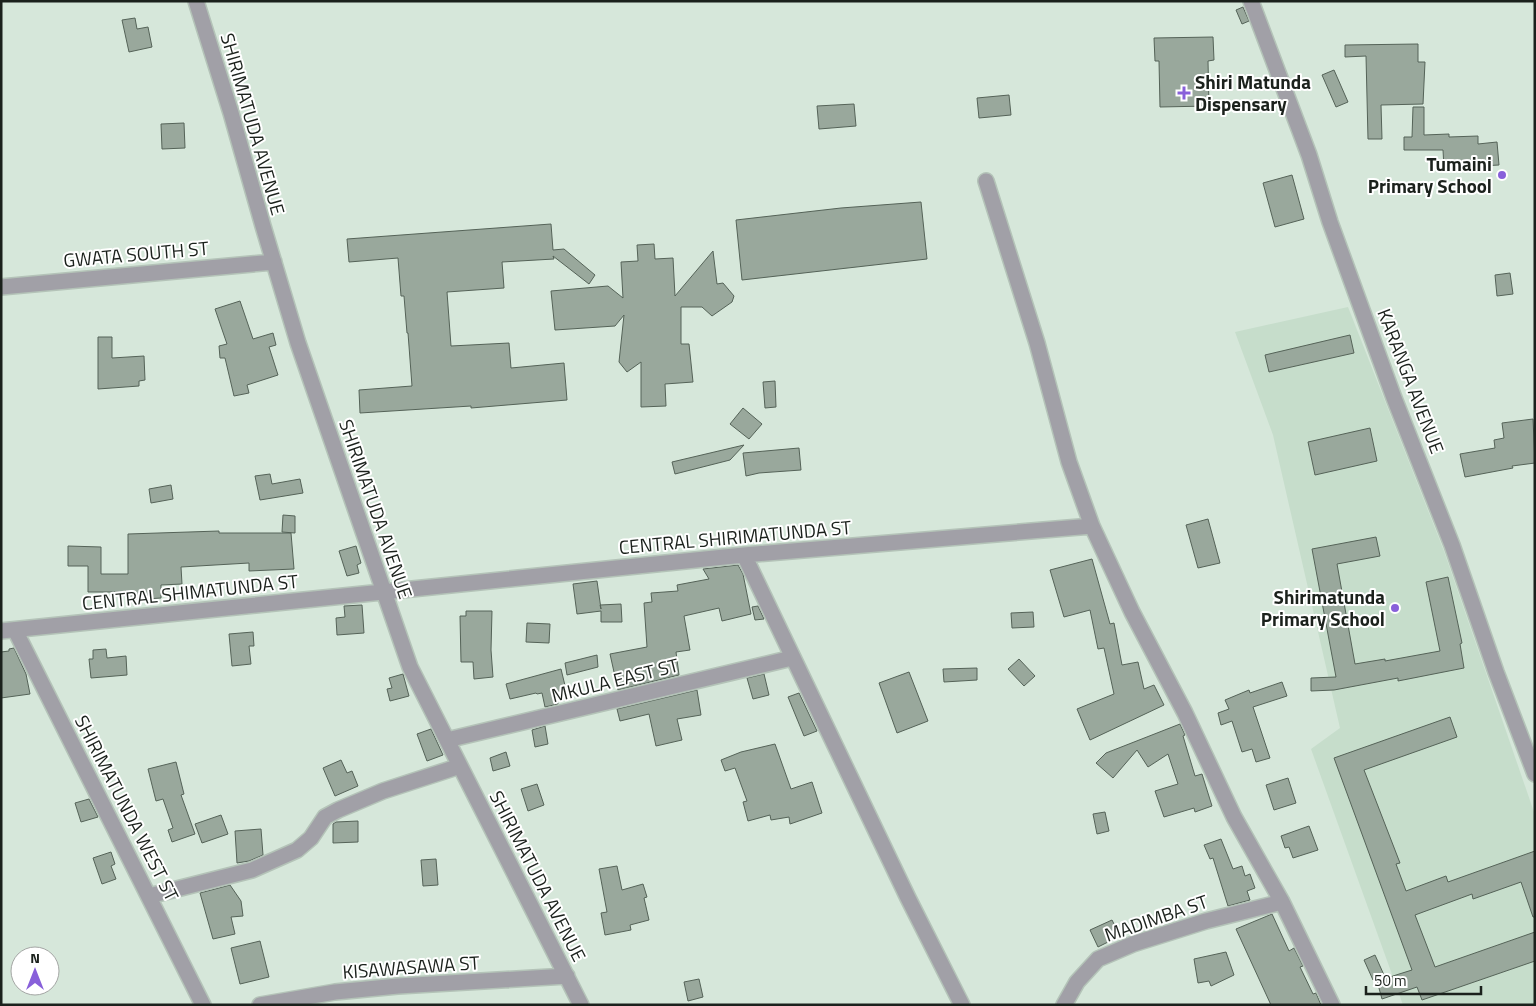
<svg xmlns="http://www.w3.org/2000/svg" width="1536" height="1006" font-family="'Titillium Web',sans-serif">
<style>
.built{fill:#c6ddcb}
.building{fill:#99a89c;stroke:#556358}
.lines{fill:none;stroke-linecap:round;stroke-linejoin:round}
.street-casing{stroke:#b4c3b8;stroke-width:18}
.street{stroke:#a1a0a7;stroke-width:15}
.poi-dot{fill:#8860da;stroke:#fff;stroke-width:2}
.labels{text-anchor:middle;stroke-width:4;stroke-linejoin:round;paint-order:stroke}
.poi-label{font-size:19px;font-weight:bold;fill:#1b211c;stroke:#fff;text-anchor:end}
.street-label{font-size:19px;fill:#1b211c;stroke:#fff}
</style>
<rect width="100%" height="100%" fill="#d6e7da"/>
<path class="built" d="M 1348,307 L 1444,551 L 1535,815 L 1535,1004 L 1533,1005 L 1403,1005 L 1311,749 L 1340,728 L 1273,435 L 1235,332 Z"/>
<path class="building" d="M 1243,7 L 1249,21 L 1242,24 L 1236,10 Z
M 135,18 L 137,29 L 148,27 L 152,47 L 129,52 L 122,20 Z
M 1213,37 L 1214,60 L 1208,61 L 1209,106 L 1160,107 L 1159,61 L 1155,61 L 1154,38 Z
M 1418,44 L 1418,62 L 1425,62 L 1423,104 L 1381,105 L 1382,139 L 1368,139 L 1366,56 L 1345,57 L 1345,45 Z
M 1334,70 L 1348,102 L 1336,107 L 1322,75 Z
M 1009,95 L 1011,115 L 979,118 L 977,98 Z
M 854,104 L 856,126 L 819,129 L 817,106 Z
M 1413,107 L 1424,107 L 1424,135 L 1449,134 L 1449,137 L 1478,136 L 1478,144 L 1497,142 L 1499,165 L 1444,168 L 1443,150 L 1404,150 L 1404,137 L 1412,137 Z
M 184,123 L 185,148 L 162,149 L 161,124 Z
M 1292,175 L 1304,219 L 1275,227 L 1263,183 Z
M 921,202 L 927,259 L 742,280 L 736,220 L 841,208 Z
M 551,224 L 553,250 L 564,249 L 595,275 L 589,284 L 553,256 L 554,259 L 502,262 L 504,288 L 447,292 L 451,346 L 509,343 L 511,368 L 564,363 L 567,400 L 471,408 L 471,406 L 360,413 L 359,390 L 412,386 L 408,333 L 407,333 L 404,296 L 401,296 L 398,258 L 349,262 L 347,239 Z
M 654,244 L 655,259 L 673,258 L 675,296 L 713,251 L 717,284 L 723,283 L 734,296 L 732,302 L 712,316 L 702,307 L 681,307 L 681,344 L 689,344 L 693,382 L 665,384 L 666,406 L 641,407 L 641,362 L 627,372 L 619,362 L 624,315 L 615,326 L 555,330 L 551,291 L 608,286 L 623,298 L 621,262 L 638,261 L 637,245 Z
M 1510,273 L 1513,294 L 1497,296 L 1495,275 Z
M 240,301 L 253,339 L 273,333 L 276,345 L 269,347 L 278,375 L 247,385 L 249,393 L 234,396 L 225,358 L 220,358 L 219,346 L 227,344 L 215,309 Z
M 1350,335 L 1354,353 L 1269,372 L 1265,355 Z
M 98,337 L 112,337 L 112,358 L 144,356 L 145,380 L 139,381 L 139,386 L 98,389 Z
M 775,381 L 776,407 L 765,408 L 763,382 Z
M 743,408 L 762,424 L 749,439 L 730,424 Z
M 1533,419 L 1535,463 L 1512,466 L 1513,468 L 1465,477 L 1460,454 L 1495,448 L 1494,440 L 1504,438 L 1502,423 Z
M 1370,428 L 1377,461 L 1315,475 L 1308,442 Z
M 744,445 L 730,460 L 675,474 L 672,462 Z
M 799,448 L 801,470 L 759,473 L 746,476 L 743,453 Z
M 270,474 L 272,484 L 300,479 L 303,493 L 260,500 L 255,476 Z
M 171,485 L 173,499 L 151,503 L 149,489 Z
M 283,515 L 295,516 L 295,533 L 282,532 Z
M 1208,519 L 1220,563 L 1198,568 L 1186,525 Z
M 219,531 L 219,533 L 291,533 L 294,569 L 249,571 L 249,563 L 181,567 L 182,584 L 161,585 L 161,598 L 129,600 L 129,592 L 88,592 L 88,566 L 68,566 L 68,546 L 101,547 L 101,574 L 128,574 L 128,534 Z
M 1376,537 L 1380,556 L 1337,564 L 1355,664 L 1385,659 L 1385,661 L 1440,651 L 1426,582 L 1448,577 L 1462,643 L 1460,644 L 1464,668 L 1398,681 L 1398,678 L 1334,690 L 1311,691 L 1311,678 L 1336,677 L 1312,549 Z
M 356,546 L 361,563 L 357,565 L 359,573 L 347,576 L 339,551 Z
M 1092,559 L 1110,624 L 1114,623 L 1122,665 L 1138,662 L 1144,689 L 1154,685 L 1164,705 L 1090,740 L 1077,709 L 1114,694 L 1104,648 L 1098,649 L 1090,610 L 1064,617 L 1050,570 Z
M 738,565 L 743,574 L 751,614 L 722,621 L 719,608 L 684,616 L 690,650 L 676,652 L 679,675 L 618,690 L 610,654 L 647,647 L 644,603 L 652,602 L 651,593 L 678,591 L 677,585 L 709,579 L 703,569 Z
M 597,581 L 601,609 L 600,605 L 621,604 L 622,622 L 601,622 L 601,611 L 577,614 L 573,584 Z
M 362,605 L 364,633 L 337,635 L 336,618 L 345,617 L 344,606 Z
M 758,606 L 764,619 L 755,620 L 752,607 Z
M 466,611 L 492,611 L 491,650 L 493,677 L 474,679 L 473,662 L 461,662 L 460,616 L 466,616 Z
M 1033,612 L 1034,627 L 1012,628 L 1011,613 Z
M 527,623 L 550,624 L 549,643 L 526,642 Z
M 253,632 L 254,646 L 249,646 L 251,664 L 232,666 L 229,634 Z
M 14,648 L 26,674 L 30,694 L 1,698 L 1,652 L 9,651 L 9,649 Z
M 106,649 L 107,658 L 126,656 L 127,675 L 91,678 L 89,659 L 93,659 L 93,650 Z
M 597,655 L 598,667 L 567,675 L 565,663 Z
M 1019,659 L 1035,676 L 1024,686 L 1008,669 Z
M 977,668 L 977,680 L 944,682 L 943,669 Z
M 561,669 L 568,698 L 557,700 L 558,704 L 545,707 L 542,693 L 537,694 L 536,693 L 510,699 L 506,684 Z
M 909,672 L 928,721 L 897,733 L 879,683 Z
M 403,674 L 409,696 L 390,701 L 387,689 L 392,688 L 389,678 Z
M 764,674 L 769,695 L 753,699 L 747,678 Z
M 1282,682 L 1287,696 L 1253,707 L 1270,758 L 1256,762 L 1252,749 L 1242,752 L 1232,721 L 1221,725 L 1218,713 L 1229,709 L 1225,700 L 1249,690 L 1250,693 Z
M 697,690 L 701,715 L 677,719 L 682,740 L 656,746 L 649,714 L 620,721 L 617,709 Z
M 799,693 L 817,731 L 804,736 L 788,697 Z
M 1450,717 L 1457,737 L 1364,770 L 1400,863 L 1396,864 L 1406,891 L 1446,876 L 1448,882 L 1535,851 L 1535,917 L 1533,917 L 1521,882 L 1473,899 L 1472,894 L 1415,915 L 1435,967 L 1535,932 L 1535,961 L 1422,1000 L 1417,987 L 1382,999 L 1377,981 L 1412,970 L 1334,758 Z
M 1180,724 L 1185,735 L 1183,736 L 1195,776 L 1202,774 L 1212,806 L 1195,812 L 1194,808 L 1164,817 L 1155,791 L 1178,784 L 1168,754 L 1148,767 L 1137,750 L 1113,778 L 1096,763 L 1106,753 Z
M 545,726 L 548,744 L 535,747 L 532,730 Z
M 431,729 L 443,755 L 427,761 L 417,734 Z
M 775,744 L 791,789 L 812,782 L 822,813 L 790,824 L 789,817 L 771,820 L 770,815 L 748,821 L 743,802 L 747,801 L 735,768 L 725,771 L 721,760 L 741,752 Z
M 506,752 L 510,766 L 493,771 L 490,758 Z
M 341,760 L 347,773 L 352,771 L 358,786 L 335,796 L 323,768 Z
M 176,762 L 184,794 L 181,795 L 195,834 L 172,842 L 168,830 L 173,828 L 163,799 L 156,801 L 148,769 Z
M 1288,778 L 1296,803 L 1274,810 L 1266,785 Z
M 537,784 L 544,805 L 528,811 L 521,789 Z
M 89,799 L 98,817 L 81,822 L 75,803 Z
M 1105,812 L 1109,831 L 1097,834 L 1093,814 Z
M 221,815 L 228,834 L 202,843 L 195,824 Z
M 358,821 L 358,842 L 333,843 L 333,824 L 336,822 Z
M 1309,826 L 1318,850 L 1293,858 L 1289,847 L 1285,848 L 1281,836 Z
M 261,829 L 263,855 L 249,861 L 237,863 L 235,831 Z
M 1221,839 L 1233,869 L 1242,866 L 1245,876 L 1250,874 L 1255,888 L 1247,891 L 1250,900 L 1228,906 L 1213,858 L 1210,859 L 1204,845 Z
M 111,852 L 115,864 L 111,866 L 116,879 L 102,884 L 93,858 Z
M 436,859 L 438,885 L 423,886 L 421,860 Z
M 617,866 L 622,890 L 643,884 L 647,897 L 644,898 L 649,920 L 630,925 L 631,930 L 605,935 L 601,913 L 607,912 L 599,869 Z
M 230,885 L 241,901 L 243,916 L 231,917 L 235,934 L 213,939 L 200,893 Z
M 1272,914 L 1289,951 L 1294,948 L 1303,966 L 1300,967 L 1313,994 L 1316,993 L 1321,1005 L 1271,1005 L 1236,929 Z
M 1112,920 L 1120,936 L 1098,947 L 1090,930 Z
M 260,941 L 269,977 L 240,984 L 231,948 Z
M 1226,952 L 1234,975 L 1211,986 L 1209,981 L 1198,983 L 1194,959 Z
M 1375,955 L 1384,975 L 1373,980 L 1364,960 Z
M 699,979 L 703,997 L 688,1001 L 684,982 Z"/>
<g class="lines">
<defs>
<path id="street" d="M 196,1 L 231,113 L 263,226 L 298,343 L 410,667 L 581,1005
M 1251,1 L 1309,155 L 1330,222 L 1394,398 L 1452,545 L 1496,672 L 1535,774
M 986,181 L 1037,343 L 1069,462 L 1092,526 L 1132,612 L 1185,713 L 1234,817 L 1282,902 L 1332,1005
M 1,287 L 274,262
M 744,555 L 908,898 L 962,1005
M 15,630 L 203,1005
M 1,631 L 744,555 L 1092,526
M 447,740 L 792,658
M 149,896 L 252,870 L 297,850 L 311,838 L 325,817 L 338,810 L 383,791 L 460,766
M 260,1005 L 335,992 L 398,986 L 567,976
M 1064,1005 L 1077,982 L 1098,959 L 1133,944 L 1206,921 L 1282,902"/>
</defs>
<use href="#street" class="street-casing"/>
<use href="#street" class="street"/>
</g>
<g class="poi-dot">
<path d="M1181.5 85.5h5v5h5v5h-5v5h-5v-5h-5v-5h5z"/>
<circle cx="1502" cy="175" r="5"/>
<circle cx="1395" cy="608" r="5"/>
</g>
<g class="labels">
<g class="poi-label">
<text x="1195" y="89" text-anchor="start">Shiri Matunda<tspan x="1195" dy="22">Dispensary</tspan></text>
<text x="1492" y="171">Tumaini<tspan x="1492" dy="22">Primary School</tspan></text>
<text x="1385" y="604">Shirimatunda<tspan x="1385" dy="22">Primary School</tspan></text>
</g>
<g class="street-label">
<text transform="translate(253 124) rotate(74)" y="7">SHIRIMATUDA AVENUE</text>
<text transform="translate(136 254) rotate(-5)" y="7">GWATA SOUTH ST</text>
<text transform="translate(1411 381) rotate(69)" y="7">KARANGA AVENUE</text>
<text transform="translate(376 509) rotate(71)" y="7">SHIRIMATUDA AVENUE</text>
<text transform="translate(735 537) rotate(-5)" y="7">CENTRAL SHIRIMATUNDA ST</text>
<text transform="translate(190 592) rotate(-6)" y="7">CENTRAL SHIMATUNDA ST</text>
<text transform="translate(615 680) rotate(-14)" y="7">MKULA EAST ST</text>
<text transform="translate(127 808) rotate(63)" y="7">SHIRIMATUNDA WEST ST</text>
<text transform="translate(538 876) rotate(63)" y="7">SHIRIMATUDA AVENUE</text>
<text transform="translate(1156 918) rotate(-19)" y="7">MADIMBA ST</text>
<text transform="translate(411 967) rotate(-4)" y="7">KISAWASAWA ST</text>
</g>
</g>
<rect width="1536" height="1006" fill="none" stroke="#1b211c" stroke-width="5"/>
<g transform="translate(35 971)"><circle r="24" fill="#ffffff" stroke="#a4a6a4"/>
<path d="M0-4L9 19L0 12L-9 19Z" fill="#8860da"/>
<text y="-8" font-size="14" font-weight="bold" text-anchor="middle" fill="#1b211c">N</text>
</g>
<path d="M1366 986v8h115v-8" fill="none" stroke="#1b211c" stroke-width="2.5"/>
<text x="1374" y="986" font-size="15" fill="#1b211c" stroke="#ffffff" stroke-width="4" paint-order="stroke">50 m</text>
</svg>
